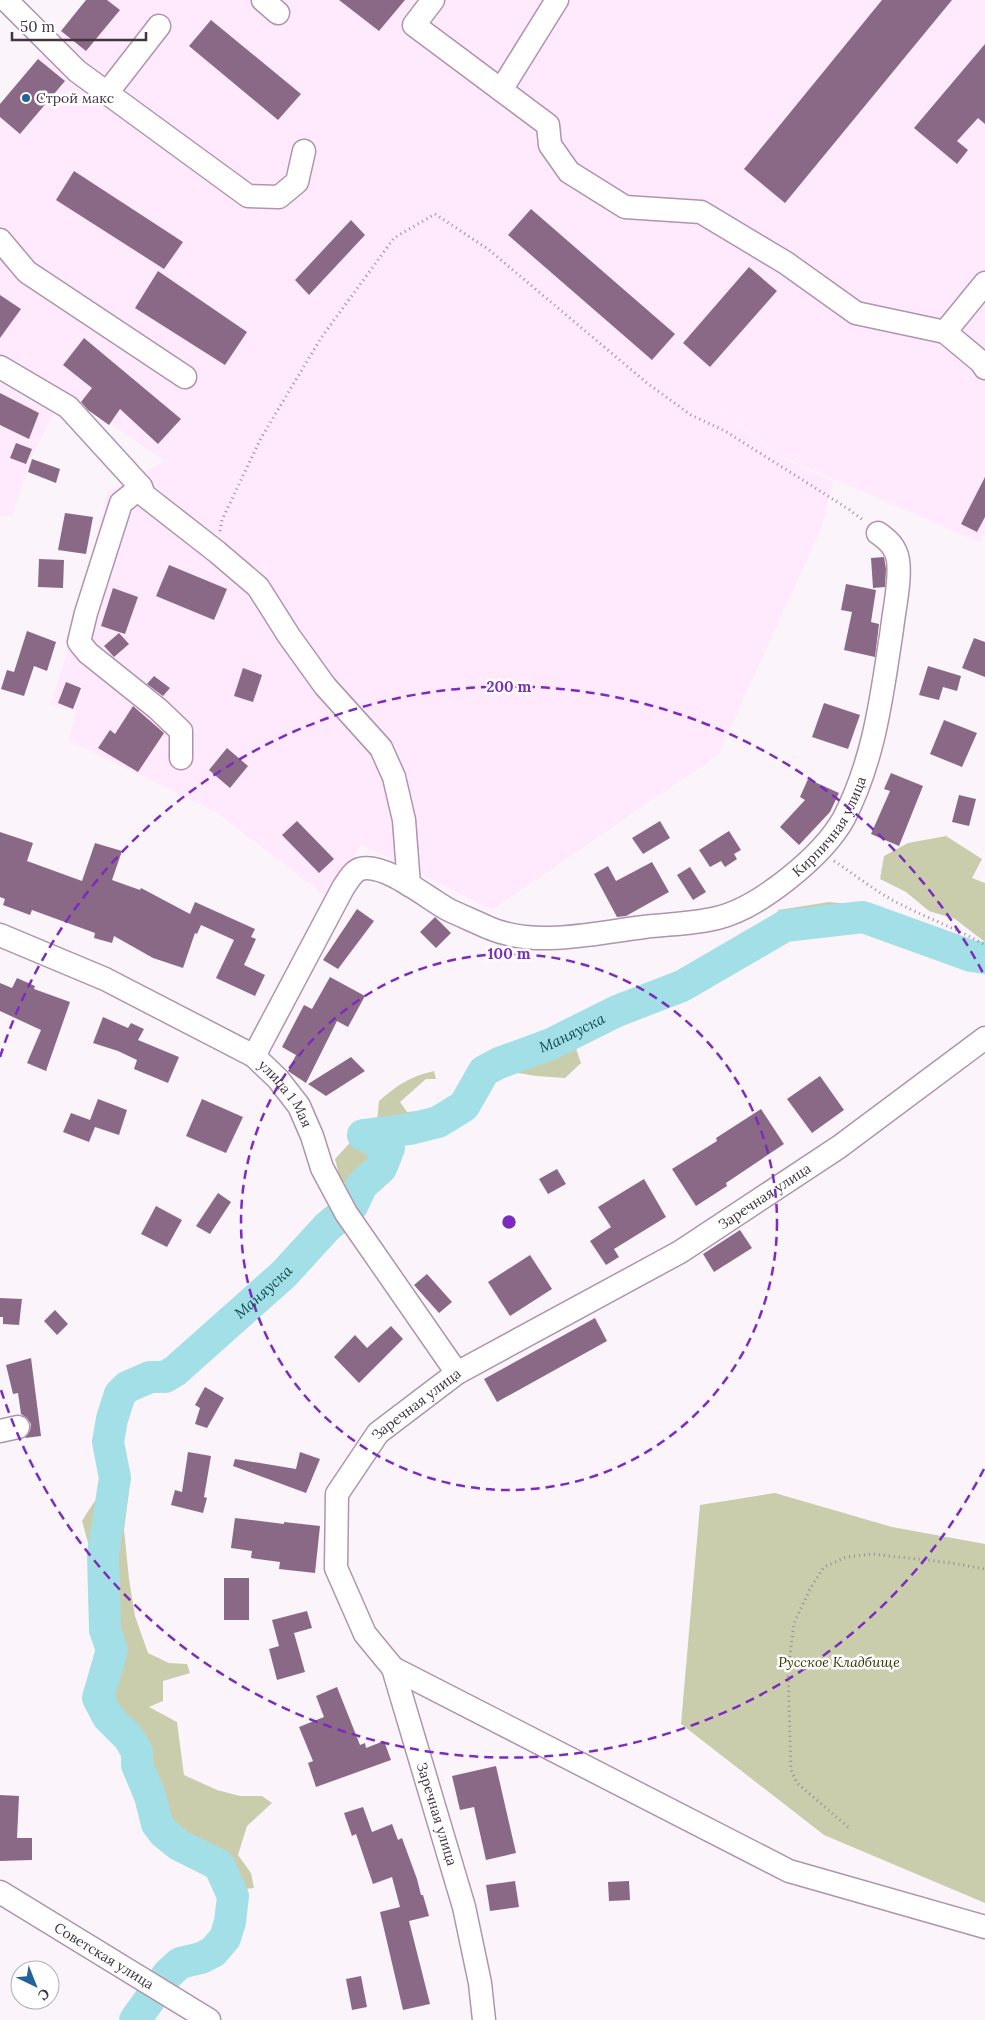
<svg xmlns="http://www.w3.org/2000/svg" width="985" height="2020" font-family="Lora,serif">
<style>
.built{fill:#ffe9fc}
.green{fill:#c9cdab}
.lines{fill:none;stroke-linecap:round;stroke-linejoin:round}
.river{stroke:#a3dfe6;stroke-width:32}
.building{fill:#8a6987}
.minor-casing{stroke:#b094ad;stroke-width:25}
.path{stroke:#978e97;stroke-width:3;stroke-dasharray:1 4;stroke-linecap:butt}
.minor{stroke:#fff;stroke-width:22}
.ring{fill:none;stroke:#7b2cbf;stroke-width:2.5;stroke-dasharray:9 6}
.poi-dot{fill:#216499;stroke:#fff;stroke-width:2}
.labels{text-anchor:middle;stroke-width:5;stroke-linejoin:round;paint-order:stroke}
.poi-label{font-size:14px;fill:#413540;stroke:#fff;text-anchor:start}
.street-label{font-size:14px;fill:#413540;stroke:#fff}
.park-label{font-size:14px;font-style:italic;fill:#323500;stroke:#fff}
.water-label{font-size:15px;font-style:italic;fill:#11474d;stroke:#fff}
.centre{fill:#7b2cbf;stroke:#fff;stroke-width:2.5}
.ring-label{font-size:15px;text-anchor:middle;font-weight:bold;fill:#7b2cbf;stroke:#fff;stroke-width:5;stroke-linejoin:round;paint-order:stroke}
</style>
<rect width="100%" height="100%" fill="#fbf5fb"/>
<path class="built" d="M 87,0 L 985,0 L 985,532 L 979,542 L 783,457 L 701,396 L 783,459 L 834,481 L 821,529 L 718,755 L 492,910 L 361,844 L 329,899 L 216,812 L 69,741 L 76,711 L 51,704 L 68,649 L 108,492 L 165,461 L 80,403 L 0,354 L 0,104 Z
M 0,383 L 53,413 L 31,459 L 12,516 L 0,516 Z"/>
<path class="green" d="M 946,836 L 982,859 L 972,878 L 985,883 L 985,942 L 955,919 L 929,911 L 906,892 L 880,879 L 884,856 L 908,843 Z
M 829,902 L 871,906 L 947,933 L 985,944 L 985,962 L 945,958 L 911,939 L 813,927 L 776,927 L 778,910 Z
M 569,1028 L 581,1063 L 565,1078 L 536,1076 L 518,1073 L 513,1051 C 534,1035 542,1030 569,1028 Z
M 434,1071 L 436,1079 L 426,1079 L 400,1102 L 407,1112 L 419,1111 L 428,1113 L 401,1125 L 379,1131 L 371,1143 L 386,1143 C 379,1167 368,1172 350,1188 L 340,1179 L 335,1159 L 358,1134 L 377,1122 L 379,1101 C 399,1084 409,1077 434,1071 Z
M 128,1477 L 129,1491 L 124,1530 L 129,1579 L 135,1616 L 148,1653 L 169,1663 L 187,1664 L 190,1673 L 163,1681 L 163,1701 L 149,1707 L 177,1722 L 184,1775 L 217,1790 L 240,1796 L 262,1796 L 272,1803 L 247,1826 L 238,1855 L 251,1873 L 254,1888 L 237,1890 L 230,1888 L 217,1857 L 176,1833 L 160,1814 L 106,1707 L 90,1550 L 82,1521 C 93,1504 106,1479 128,1477 Z
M 775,1493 L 892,1527 L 985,1544 L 985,1903 L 824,1835 L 681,1724 L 700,1505 Z"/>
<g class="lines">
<path class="river" id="s1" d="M 135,2020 L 168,1974 L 180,1963 L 201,1958 L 213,1952 L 225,1938 L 230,1922 L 233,1896 L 219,1865 L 179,1845 L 164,1833 L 157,1824 L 150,1796 L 137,1765 L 137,1752 L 129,1738 L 108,1717 L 98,1698 L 112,1650 L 105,1630 L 103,1554 L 115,1478 L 108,1442 L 112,1419 L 120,1394 L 127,1387 L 150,1377 L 165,1377 L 175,1371 L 284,1274 L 327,1227 L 352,1206 L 362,1185 L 381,1168 L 389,1148 L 363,1135 L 410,1129 L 438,1122 L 464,1106 L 484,1071 L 499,1063 L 551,1044 L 617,1011 L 682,986 L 785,926 L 863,917 L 971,956 L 985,958"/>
</g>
<path class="building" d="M 86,0 L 107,0 L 120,10 L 86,51 L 61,31 Z
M 339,0 L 405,0 L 379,31 Z
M 882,0 L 952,0 L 785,203 L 744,169 Z
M 211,20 L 301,94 L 278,120 L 189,46 Z
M 985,44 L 985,124 L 978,118 L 957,141 L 968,150 L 957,164 L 914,128 Z
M 38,59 L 65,81 L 20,134 L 0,117 L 0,104 Z
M 74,171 L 183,242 L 164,269 L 56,200 Z
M 531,209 L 675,334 L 652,360 L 508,235 Z
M 351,220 L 365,235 L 309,295 L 295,280 Z
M 749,267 L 777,291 L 710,367 L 683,343 Z
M 158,271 L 247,332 L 225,365 L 135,308 Z
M 0,295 L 21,309 L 0,338 Z
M 84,338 L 181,419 L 158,444 L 120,409 L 109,425 L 88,410 L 81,402 L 92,388 L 63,365 Z
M 0,393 L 39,413 L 29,439 L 0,425 Z
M 16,443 L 32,449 L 26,464 L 10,458 Z
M 32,459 L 60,469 L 56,483 L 28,472 Z
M 985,477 L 985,517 L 977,532 L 961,524 Z
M 65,513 L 93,517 L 86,554 L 58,550 Z
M 884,557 L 886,569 L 885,587 L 873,588 L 871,558 Z
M 39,559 L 64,560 L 63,588 L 38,587 Z
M 169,565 L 227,589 L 214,620 L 156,596 Z
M 846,584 L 876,590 L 871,622 L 879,624 L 875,657 L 844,650 L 852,612 L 841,610 Z
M 113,588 L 138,597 L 125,634 L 101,626 Z
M 27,631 L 56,642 L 47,671 L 34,666 L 24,696 L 1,689 L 7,670 L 14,672 Z
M 119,633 L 129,644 L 114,657 L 104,646 Z
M 974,638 L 985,642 L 985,677 L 962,668 Z
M 928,666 L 961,676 L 957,691 L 943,687 L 939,700 L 919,695 Z
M 243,668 L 262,675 L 253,702 L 234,696 Z
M 154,676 L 170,688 L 163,696 L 147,684 Z
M 66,682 L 81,688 L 73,709 L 58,703 Z
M 824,703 L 860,715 L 848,749 L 812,737 Z
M 133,706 L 164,733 L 138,772 L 98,748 L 110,730 L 115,734 Z
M 944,720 L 977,733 L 962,767 L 930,754 Z
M 227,748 L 248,766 L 230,788 L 209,770 Z
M 891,773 L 923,786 L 899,846 L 871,834 L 890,791 L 884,789 Z
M 808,779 L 839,793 L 830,812 L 799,845 L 780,827 L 805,800 L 800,797 Z
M 959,795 L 976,799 L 969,826 L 952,822 Z
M 297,821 L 334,859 L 319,873 L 282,835 Z
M 660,821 L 670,838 L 643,854 L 632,838 Z
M 729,831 L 741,850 L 734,854 L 737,859 L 725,867 L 721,861 L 710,867 L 699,850 Z
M 0,832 L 33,843 L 27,861 L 82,881 L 95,843 L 122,851 L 112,880 L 140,890 L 141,888 L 190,914 L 195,902 L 255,929 L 251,937 L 256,939 L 244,965 L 265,975 L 255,996 L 216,978 L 234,940 L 201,925 L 197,934 L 195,933 L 183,968 L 153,958 L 114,936 L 112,943 L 94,938 L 95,933 L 32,910 L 30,915 L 3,905 L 5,899 L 0,897 Z
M 652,862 L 669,892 L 626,916 L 617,917 L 594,874 L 608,866 L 616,881 Z
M 690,867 L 706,892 L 693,900 L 677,875 Z
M 357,909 L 374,921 L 338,969 L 323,960 Z
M 435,917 L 451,933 L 436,948 L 420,932 Z
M 330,977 L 365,996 L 348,1027 L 337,1021 L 306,1083 L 288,1071 L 296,1055 L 282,1047 L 304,1005 L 312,1009 Z
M 17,978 L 35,986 L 34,989 L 70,1002 L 46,1071 L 27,1063 L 41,1030 L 0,1011 L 0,983 L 12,988 Z
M 103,1017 L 128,1028 L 131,1023 L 144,1029 L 138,1040 L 179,1057 L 168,1083 L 134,1069 L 137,1060 L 118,1051 L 93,1043 Z
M 351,1057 L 365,1071 L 326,1096 L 308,1084 Z
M 820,1076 L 844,1110 L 812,1133 L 787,1099 Z
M 98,1099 L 127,1110 L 119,1135 L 95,1127 L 89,1142 L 63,1132 L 71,1113 L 90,1120 Z
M 202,1099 L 243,1117 L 226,1153 L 186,1136 Z
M 761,1109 L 784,1144 L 726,1183 L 727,1186 L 696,1206 L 672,1169 L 717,1141 L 716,1138 Z
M 557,1169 L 566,1184 L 548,1194 L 539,1179 Z
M 644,1179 L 666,1217 L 614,1249 L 619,1257 L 606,1265 L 590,1241 L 611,1227 L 598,1207 Z
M 218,1193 L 231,1202 L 210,1234 L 196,1226 Z
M 156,1206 L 182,1220 L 167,1247 L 141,1234 Z
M 740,1230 L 752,1248 L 714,1272 L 703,1254 Z
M 530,1255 L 552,1289 L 510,1316 L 488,1282 Z
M 427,1274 L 452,1302 L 439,1313 L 414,1285 Z
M 0,1298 L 22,1299 L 19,1325 L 3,1324 L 3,1317 L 0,1317 Z
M 55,1310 L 68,1324 L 57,1335 L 44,1321 Z
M 595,1318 L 607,1341 L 497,1402 L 484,1379 Z
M 391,1326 L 403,1339 L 359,1383 L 334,1357 L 355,1335 L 367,1348 Z
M 31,1358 L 41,1436 L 25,1438 L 30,1431 L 31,1424 L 27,1418 L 21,1414 L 18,1393 L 13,1394 L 6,1365 Z
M 205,1387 L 224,1398 L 207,1428 L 195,1424 L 200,1408 L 195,1405 Z
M 188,1452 L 211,1456 L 204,1497 L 207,1498 L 203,1513 L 171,1505 L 175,1490 L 182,1492 Z
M 300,1452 L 320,1459 L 306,1493 L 233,1466 L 235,1459 L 296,1469 Z
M 235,1518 L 284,1524 L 284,1522 L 320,1526 L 315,1573 L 279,1569 L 280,1562 L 251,1558 L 252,1551 L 231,1548 Z
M 224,1578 L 249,1578 L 249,1620 L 224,1620 Z
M 307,1611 L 312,1628 L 294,1633 L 305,1672 L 277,1680 L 269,1649 L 279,1646 L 272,1620 Z
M 337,1687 L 360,1745 L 365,1743 L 366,1748 L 384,1741 L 391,1760 L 316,1787 L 308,1763 L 313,1761 L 299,1727 L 324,1717 L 316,1696 Z
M 496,1766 L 516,1853 L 486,1860 L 474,1807 L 460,1810 L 452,1776 Z
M 0,1795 L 19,1796 L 17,1838 L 32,1838 L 32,1860 L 0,1861 Z
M 363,1807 L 372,1832 L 392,1824 L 398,1840 L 402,1838 L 417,1879 L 421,1895 L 423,1895 L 429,1916 L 409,1921 L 430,2004 L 403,2010 L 380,1912 L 400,1907 L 392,1877 L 373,1884 L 356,1834 L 352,1836 L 344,1813 Z
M 515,1881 L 519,1907 L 490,1911 L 486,1885 Z
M 629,1881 L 630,1900 L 609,1901 L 608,1882 Z
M 361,1976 L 367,2007 L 352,2010 L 346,1979 Z"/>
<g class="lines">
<defs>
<g id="minor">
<path d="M 6,0 L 77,71 L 248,196 L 279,197 L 297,182 L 304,151"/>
<path d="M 263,0 L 278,13"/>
<path d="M 433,0 L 414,25 L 548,125 L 550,145 L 569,172 L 625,207 L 701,212 L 786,263 L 856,313 L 945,332"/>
<path d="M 501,90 L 557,0"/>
<path d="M 107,93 L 159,26"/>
<path d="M 0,240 L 27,272 L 185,377"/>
<path d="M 985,283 L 945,332 L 981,362 L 985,368"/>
<path d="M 0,367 L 68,407 L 141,487 L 144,495 L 217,552 L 258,587 L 289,636 L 325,686 L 381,748 L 394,777 L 404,820 L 409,885"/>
<path d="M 141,487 L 121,503 L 86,613 L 79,642 L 88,653 L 158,709 L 181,731 L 181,758"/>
<path id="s2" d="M 0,935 L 105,979 L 254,1056 L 278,1079 L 299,1106 L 312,1136 L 322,1168 L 346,1213 L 457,1373"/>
<path id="s3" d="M 254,1056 L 343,888 C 348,881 352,872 360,869 C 385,862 428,899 449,910 C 462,916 476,922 489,928 C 536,948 594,933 644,927 C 668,924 693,924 717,918 C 759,908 823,856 844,818 C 875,758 882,694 892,629 C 894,609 901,581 898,560 C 896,547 888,540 878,533"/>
<path d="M 0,1431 L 18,1427"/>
<path d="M 393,1668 L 789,1871 L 985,1927"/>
<path id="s4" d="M 0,1892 L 209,2020"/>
<path id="s5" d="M 484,2020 L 480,1983 L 464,1907 L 393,1668 L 365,1634 L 336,1568 L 337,1494 L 378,1433 L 457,1373 L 680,1252 L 839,1147 L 985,1038"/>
</g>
</defs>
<use href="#minor" class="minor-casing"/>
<path class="path" d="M 220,531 L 222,520 L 261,438 L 321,338 L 394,238 L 435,214 L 488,249 L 647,383 L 691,415 L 725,431 L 850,510 L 864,521
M 834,861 C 857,876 877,893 902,905 C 929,919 958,929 985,945
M 848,1827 L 797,1783 L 791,1770 L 788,1672 L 794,1623 L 811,1587 L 824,1567 L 846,1557 L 872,1554 L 952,1563 L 985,1569"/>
<use href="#minor" class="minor"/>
</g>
<g class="ring">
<circle cx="509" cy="1222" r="268"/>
<path d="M984 1469A535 535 0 0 1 0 1387M0 1057A535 535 0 0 1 984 975"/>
</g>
<circle class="poi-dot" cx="26" cy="98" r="5"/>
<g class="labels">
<g class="poi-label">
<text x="36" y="103">Строй макс</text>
</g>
<g class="street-label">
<text dy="5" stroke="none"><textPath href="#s3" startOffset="740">Кирпичная улица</textPath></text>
<text dy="5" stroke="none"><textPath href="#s2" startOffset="331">улица 1 Мая</textPath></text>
<text dy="5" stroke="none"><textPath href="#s5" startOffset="1082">Заречная улица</textPath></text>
<text dy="5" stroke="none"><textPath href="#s5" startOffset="676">Заречная улица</textPath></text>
<text transform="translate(437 1814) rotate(73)" y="5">Заречная улица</text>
<text dy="5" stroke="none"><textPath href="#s4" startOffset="122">Советская улица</textPath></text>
</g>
<g class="park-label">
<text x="839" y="1667">Русское Кладбище</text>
</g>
<g class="water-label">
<text dy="5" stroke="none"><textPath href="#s1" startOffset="1378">Маняуска</textPath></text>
<text dy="5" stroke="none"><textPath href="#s1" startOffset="912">Маняуска</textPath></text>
</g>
</g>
<circle cx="509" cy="1222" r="8" class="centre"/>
<g class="ring-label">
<text x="509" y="692">200 m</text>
<text x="509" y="959">100 m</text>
</g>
<g transform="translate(35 1985) rotate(137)"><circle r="24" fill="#ffffff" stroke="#b3aeb3"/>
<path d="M0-4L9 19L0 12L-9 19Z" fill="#216499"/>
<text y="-8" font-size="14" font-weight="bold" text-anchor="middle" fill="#413540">С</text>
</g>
<path d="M12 32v8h134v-8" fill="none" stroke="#413540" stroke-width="2.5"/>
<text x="20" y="32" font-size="15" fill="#413540" stroke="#ffffff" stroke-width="4" paint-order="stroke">50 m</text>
</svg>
